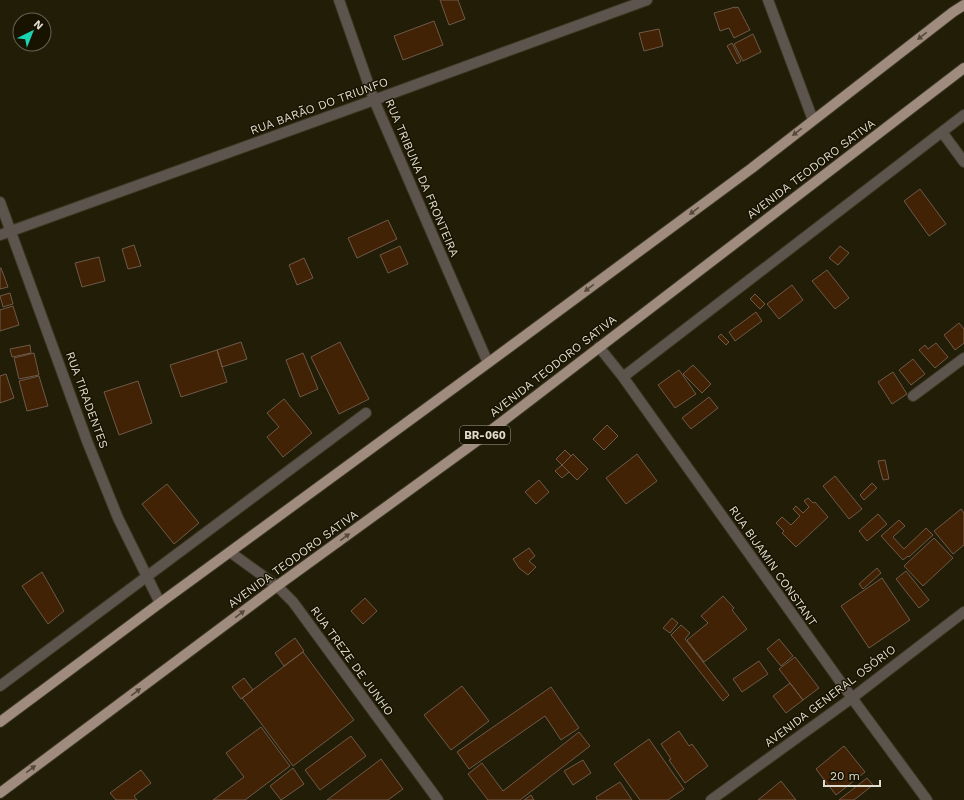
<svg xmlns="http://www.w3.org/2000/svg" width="964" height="800" font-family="'Work Sans',sans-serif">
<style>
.building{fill:#422204;stroke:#6e594a}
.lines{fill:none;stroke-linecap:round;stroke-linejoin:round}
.minor-casing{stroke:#3c3823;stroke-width:12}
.primary-casing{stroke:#3c3823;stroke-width:12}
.minor{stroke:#5e544e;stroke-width:10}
.primary{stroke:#a08b7f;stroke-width:10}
.oneway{fill:#55493a}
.labels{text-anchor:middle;stroke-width:3;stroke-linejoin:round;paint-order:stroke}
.shield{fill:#181301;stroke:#a3a091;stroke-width:1}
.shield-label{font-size:11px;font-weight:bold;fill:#dfdccf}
.street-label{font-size:12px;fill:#dfdccf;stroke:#181301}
</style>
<rect width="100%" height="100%" fill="#211d07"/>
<path class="building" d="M 440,0 L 458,0 L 465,19 L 449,25 Z
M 735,7 L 735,8 L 738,7 L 750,30 L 734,38 L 729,28 L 720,31 L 714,13 Z
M 434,21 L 443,45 L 403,60 L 394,36 Z
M 659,29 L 663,46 L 644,51 L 639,33 Z
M 753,34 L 761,52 L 743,61 L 734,44 Z
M 732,43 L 741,61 L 737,64 L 727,46 Z
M 920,189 L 946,224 L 929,236 L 904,201 Z
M 388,220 L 397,239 L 357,258 L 348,238 Z
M 134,245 L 141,266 L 128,269 L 122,249 Z
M 400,246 L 408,264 L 388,273 L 380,255 Z
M 840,246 L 849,253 L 838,265 L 829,258 Z
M 99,257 L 105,281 L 82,287 L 75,263 Z
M 304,258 L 313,278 L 297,285 L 289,265 Z
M 0,268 L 1,268 L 8,287 L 0,289 Z
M 827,270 L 849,298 L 835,309 L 812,281 Z
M 792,285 L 803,300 L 779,319 L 767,304 Z
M 10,293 L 13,304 L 3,307 L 0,296 Z
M 755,294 L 765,304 L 760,309 L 750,299 Z
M 13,306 L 19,325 L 0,331 L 0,310 Z
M 756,312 L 762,321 L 735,341 L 729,332 Z
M 959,323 L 964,329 L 964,343 L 955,350 L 944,335 Z
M 721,334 L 729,342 L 726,345 L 718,337 Z
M 241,342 L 247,359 L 222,367 L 217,350 Z
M 340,342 L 369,399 L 339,414 L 311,357 Z
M 936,343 L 948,357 L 935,368 L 919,350 L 925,345 L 928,349 Z
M 30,345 L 31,353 L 12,357 L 10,349 Z
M 217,350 L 227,382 L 181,397 L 170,365 Z
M 34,353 L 39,375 L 19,379 L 14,358 Z
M 303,353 L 318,389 L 300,397 L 286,360 Z
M 913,359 L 925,374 L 911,385 L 899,370 Z
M 693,365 L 711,384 L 702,393 L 683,374 Z
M 679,370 L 696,394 L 675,408 L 658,385 Z
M 893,372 L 907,394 L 892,404 L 878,382 Z
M 6,374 L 14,398 L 0,403 L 0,376 Z
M 39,376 L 48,406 L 27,411 L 19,381 Z
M 138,381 L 152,423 L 119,435 L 104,392 Z
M 709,397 L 718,408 L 691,429 L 682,418 Z
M 284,399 L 312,433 L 283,457 L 267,437 L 279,427 L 267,413 Z
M 607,425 L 618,436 L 604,450 L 593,439 Z
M 565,450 L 571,456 L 562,465 L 556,459 Z
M 573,454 L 588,469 L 577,480 L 562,465 Z
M 637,454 L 657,481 L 626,504 L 606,478 Z
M 885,460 L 889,479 L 883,480 L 878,461 Z
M 562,465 L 569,472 L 562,478 L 555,471 Z
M 835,476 L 862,509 L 849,519 L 823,486 Z
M 539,480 L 549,492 L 536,504 L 525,492 Z
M 872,483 L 877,488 L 864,500 L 860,495 Z
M 167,484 L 199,523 L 174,544 L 142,504 Z
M 808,498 L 813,503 L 815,502 L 828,517 L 796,547 L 782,533 L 784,531 L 776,523 L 782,517 L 791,525 L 800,516 L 793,509 L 796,506 L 803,513 L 809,507 L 804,501 Z
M 961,509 L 964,513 L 964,545 L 953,554 L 934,531 Z
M 878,514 L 887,524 L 867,541 L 859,531 Z
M 899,520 L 905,526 L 893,537 L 904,549 L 926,528 L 933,535 L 909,557 L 908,556 L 903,560 L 881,536 Z
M 934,538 L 953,558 L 923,586 L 904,566 Z
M 529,548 L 535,556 L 529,561 L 536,567 L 528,575 L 519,568 L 513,559 Z
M 877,568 L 881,573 L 863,589 L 859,584 Z
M 906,571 L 929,600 L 919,608 L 896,579 Z
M 42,572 L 64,611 L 48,624 L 22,586 Z
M 882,578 L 910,620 L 869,648 L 841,606 Z
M 723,596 L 734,608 L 732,610 L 747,629 L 704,662 L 687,640 L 708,623 L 701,616 Z
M 365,598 L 377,611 L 363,624 L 351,611 Z
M 672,618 L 678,623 L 670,633 L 663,628 Z
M 681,625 L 690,633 L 685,639 L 729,695 L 723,701 L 671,635 Z
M 295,638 L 304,651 L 284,666 L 275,653 Z
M 779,639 L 793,656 L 781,666 L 767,649 Z
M 303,652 L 354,720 L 293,766 L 242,698 Z
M 795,657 L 819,688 L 803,700 L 779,669 Z
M 759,661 L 768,674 L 742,692 L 733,679 Z
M 244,678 L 253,690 L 241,699 L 232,687 Z
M 790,683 L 803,700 L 786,713 L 773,696 Z
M 462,686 L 489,721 L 451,750 L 424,715 Z
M 551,687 L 579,728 L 561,740 L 545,716 L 469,769 L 457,752 Z
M 261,727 L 290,766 L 245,800 L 213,800 L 244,777 L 226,753 Z
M 679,731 L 689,746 L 692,744 L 708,766 L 685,783 L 669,760 L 671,759 L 661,744 Z
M 579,732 L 590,746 L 520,800 L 488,800 L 468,774 L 482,763 L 503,791 Z
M 351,736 L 366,756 L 320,790 L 305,770 Z
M 649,739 L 684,789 L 668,800 L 640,800 L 614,764 Z
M 844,746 L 865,772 L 836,795 L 816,769 Z
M 381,759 L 403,789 L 388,800 L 327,800 Z
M 583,760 L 591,773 L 573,785 L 564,771 Z
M 293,768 L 304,784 L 281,800 L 270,786 Z
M 141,770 L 151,783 L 134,796 L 137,800 L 116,800 L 110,793 Z
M 867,778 L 873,785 L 854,800 L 839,800 Z
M 781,781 L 796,800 L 758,800 Z
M 620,782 L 632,800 L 597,800 L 596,797 Z
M 531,795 L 534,800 L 524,800 Z"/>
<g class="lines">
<defs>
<path id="minor" d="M 339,0 L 374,100 L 488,363
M 768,0 L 813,120
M 942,132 L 964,162
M 0,202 L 87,441 L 118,518 L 160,603
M 0,235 L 374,100 L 647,0
M 599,347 L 623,377 L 852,698 L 927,800
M 623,377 L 964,115
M 913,396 L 964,358
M 230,552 L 277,586 L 293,602 L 438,800
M 0,686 L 366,413
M 711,800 L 852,698 L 964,612"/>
<path id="primary" d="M 0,722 L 160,603 L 488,363 L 752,168 L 953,12 L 964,5
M 0,793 L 277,586 L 477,441 L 964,68"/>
</defs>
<use href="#minor" class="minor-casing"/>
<use href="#primary" class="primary-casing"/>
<use href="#minor" class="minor"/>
<use href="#primary" class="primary"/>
</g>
<defs><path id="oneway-solid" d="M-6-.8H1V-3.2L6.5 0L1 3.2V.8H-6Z"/></defs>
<g class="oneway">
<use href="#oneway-solid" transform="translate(922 36) rotate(142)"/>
<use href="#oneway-solid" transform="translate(797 132) rotate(142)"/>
<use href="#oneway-solid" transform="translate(694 211) rotate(143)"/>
<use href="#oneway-solid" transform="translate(589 288) rotate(143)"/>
<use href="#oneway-solid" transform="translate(345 537) rotate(-36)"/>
<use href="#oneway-solid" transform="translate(240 614) rotate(-37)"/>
<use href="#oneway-solid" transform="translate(136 692) rotate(-37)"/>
<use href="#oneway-solid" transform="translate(31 769) rotate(-37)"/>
</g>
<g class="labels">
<rect class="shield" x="460" y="426" width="50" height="18" rx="3"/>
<g class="shield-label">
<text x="485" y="439">BR-060</text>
</g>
<g class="street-label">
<text transform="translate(319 106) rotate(-20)" y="4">RUA BARÃO DO TRIUNFO</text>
<text transform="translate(811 169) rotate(-37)" y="4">AVENIDA TEODORO SATIVA</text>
<text transform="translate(422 178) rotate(67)" y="4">RUA TRIBUNA DA FRONTEIRA</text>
<text transform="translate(553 366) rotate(-38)" y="4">AVENIDA TEODORO SATIVA</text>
<text transform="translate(87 400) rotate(70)" y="4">RUA TIRADENTES</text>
<text transform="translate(293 559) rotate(-36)" y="4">AVENIDA TEODORO SATIVA</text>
<text transform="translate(773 566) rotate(55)" y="4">RUA BIJAMIN CONSTANT</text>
<text transform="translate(352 661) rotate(54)" y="4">RUA TREZE DE JUNHO</text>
<text transform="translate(830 696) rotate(-37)" y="4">AVENIDA GENERAL OSÓRIO</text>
</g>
</g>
<g transform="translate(32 32) rotate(43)"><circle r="19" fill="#181301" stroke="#686353"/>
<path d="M0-3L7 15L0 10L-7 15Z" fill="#19d5b2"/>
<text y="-6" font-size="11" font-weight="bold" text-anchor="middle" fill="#dfdccf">N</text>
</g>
<path d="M824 780v6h56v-6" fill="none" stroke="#dfdccf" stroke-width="2"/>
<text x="830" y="780" font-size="12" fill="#dfdccf" stroke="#181301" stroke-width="3" paint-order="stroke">20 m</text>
</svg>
